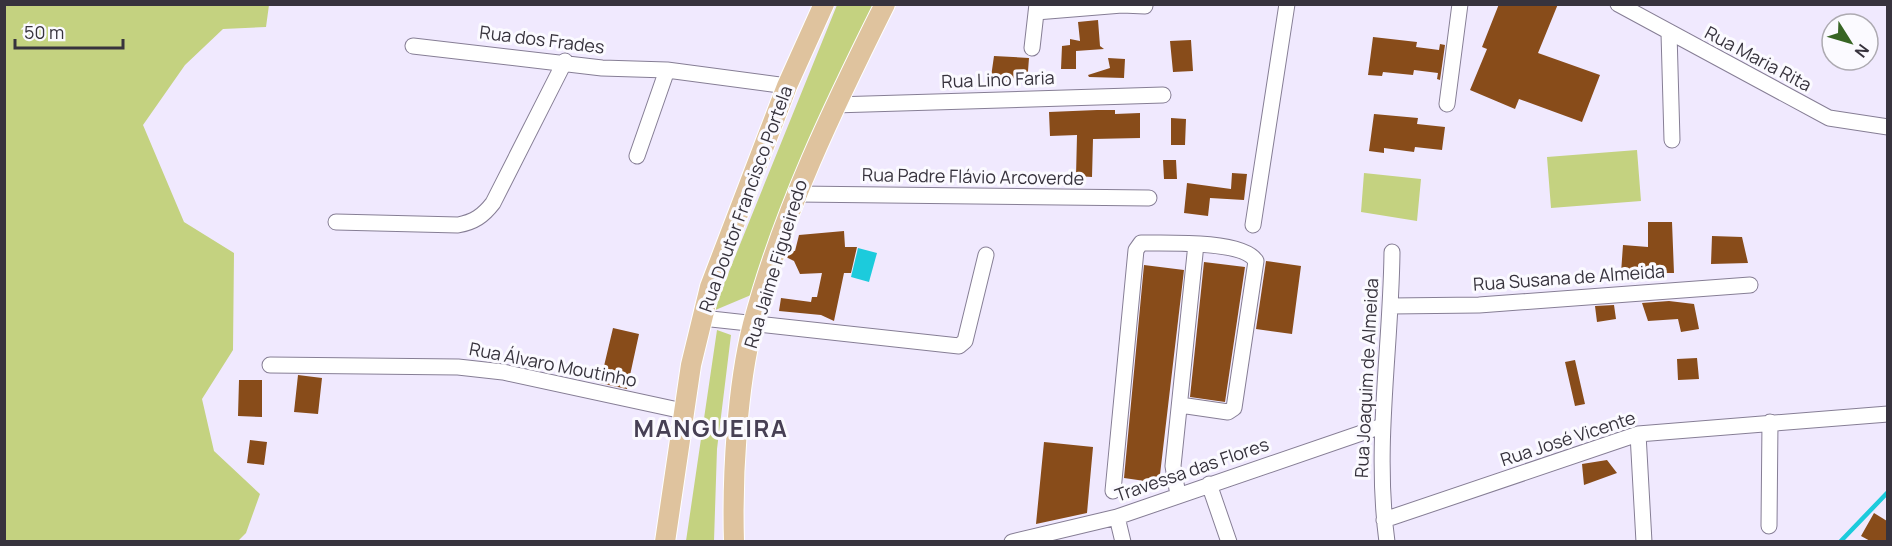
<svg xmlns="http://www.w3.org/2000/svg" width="1892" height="546" font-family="Manrope,sans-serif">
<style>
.green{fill:#c4d280}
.water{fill:#1ccbdc}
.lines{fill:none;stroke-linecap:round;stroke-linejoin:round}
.stream{stroke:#1ccbdc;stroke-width:4.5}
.building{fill:#884c1a}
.minor-casing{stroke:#867e95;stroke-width:17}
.major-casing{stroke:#fff;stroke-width:22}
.minor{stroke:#fff;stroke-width:15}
.major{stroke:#dfc39e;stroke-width:20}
.labels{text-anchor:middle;stroke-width:6;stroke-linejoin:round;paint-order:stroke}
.street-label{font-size:18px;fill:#37333d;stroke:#fbfaff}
.district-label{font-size:24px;font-weight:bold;letter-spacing:1.5px;fill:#474054;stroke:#fbfaff}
</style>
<rect width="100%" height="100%" fill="#f0e9fe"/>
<path class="green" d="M 4,5 L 269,5 L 266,27 L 223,29 L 185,65 L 143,125 L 184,222 L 234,253 L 233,350 L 202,399 L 214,451 L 260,494 L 246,533 L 238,541 L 5,541 Z
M 837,5 L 874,5 L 751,295 L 713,311 Z
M 1637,150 L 1641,201 L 1551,208 L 1547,157 Z
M 1364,173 L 1421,179 L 1417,221 L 1361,212 Z
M 717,330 L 731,335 L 717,449 L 714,541 L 686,541 Z"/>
<path class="water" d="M 858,248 L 877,253 L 869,282 L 851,277 Z"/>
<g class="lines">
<path class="stream" d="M 1840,542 L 1888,492"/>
</g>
<path class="building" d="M 1499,4 L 1558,4 L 1538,53 L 1600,75 L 1582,122 L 1519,99 L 1515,109 L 1470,90 L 1487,49 L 1482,47 Z
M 1098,20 L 1100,46 L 1104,49 L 1076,51 L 1076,69 L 1061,69 L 1062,46 L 1070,45 L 1070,39 L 1080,41 L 1078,22 Z
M 1373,37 L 1417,42 L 1416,47 L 1439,50 L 1440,44 L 1445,45 L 1440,80 L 1437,79 L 1438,73 L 1414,70 L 1413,75 L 1383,72 L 1382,76 L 1368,75 Z
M 1191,40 L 1193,71 L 1173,72 L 1170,41 Z
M 994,56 L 1029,58 L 1028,71 L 1022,79 L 1008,78 L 1007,87 L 990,84 Z
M 1108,58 L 1125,59 L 1124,78 L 1089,77 L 1088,75 L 1110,68 Z
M 1097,110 L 1115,110 L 1115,114 L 1140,113 L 1140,138 L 1093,139 L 1092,177 L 1076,176 L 1077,135 L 1050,136 L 1049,112 Z
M 1374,114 L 1418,118 L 1417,124 L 1445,127 L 1442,150 L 1415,147 L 1414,152 L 1384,148 L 1384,153 L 1369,151 Z
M 1171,118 L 1186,119 L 1185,145 L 1171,145 Z
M 1163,160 L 1176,160 L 1177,179 L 1164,179 Z
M 1232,173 L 1247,174 L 1244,200 L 1210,198 L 1208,216 L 1184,213 L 1187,183 L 1231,189 Z
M 1648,222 L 1672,222 L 1674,273 L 1621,273 L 1623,245 L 1648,247 Z
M 844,231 L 845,247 L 857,247 L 851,273 L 844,273 L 834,321 L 821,315 L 779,311 L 781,298 L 811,302 L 812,297 L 817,297 L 822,273 L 800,274 L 794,261 L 786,257 L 789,250 L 795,251 L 799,235 Z
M 1712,236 L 1742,237 L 1748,263 L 1711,264 Z
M 1266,261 L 1301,266 L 1292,334 L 1256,329 Z
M 1204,262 L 1245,267 L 1225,402 L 1190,397 Z
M 1144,265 L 1184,270 L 1159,483 L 1124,478 Z
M 1669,301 L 1694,304 L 1699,329 L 1681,332 L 1678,319 L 1648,321 L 1642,303 Z
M 1614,305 L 1616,319 L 1597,322 L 1595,306 Z
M 613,328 L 639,334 L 627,389 L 600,383 Z
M 1697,358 L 1699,379 L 1678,380 L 1677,359 Z
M 1575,360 L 1585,404 L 1575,406 L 1565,362 Z
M 298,375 L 322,378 L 318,414 L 294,412 Z
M 239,380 L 262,380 L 262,417 L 238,416 Z
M 250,440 L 267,442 L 264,465 L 247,463 Z
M 1044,442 L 1093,447 L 1087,513 L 1036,524 Z
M 1607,460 L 1617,473 L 1584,485 L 1582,464 Z
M 1874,513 L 1887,521 L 1887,542 L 1872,542 L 1861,536 Z"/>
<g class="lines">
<defs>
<path id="minor" d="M 1618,4 L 1829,118 L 1888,127
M 1036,12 L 1122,5 L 1145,6
M 1669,33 L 1672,140
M 413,46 L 602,68 L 667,70 L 787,86
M 1032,48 L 1037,4
M 1447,104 L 1460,4
M 834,105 L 1163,95
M 637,156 L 667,70
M 797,194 L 1149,198
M 336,222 L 458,225 C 474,222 483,216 493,203 L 565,61
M 1253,225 L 1287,4
M 1391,306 L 1479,305 L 1750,285
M 702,318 L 959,346 L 965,341 L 986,255
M 270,365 L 458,367 L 503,372 L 683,411
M 1638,434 L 1644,542
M 1209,484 L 1229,542
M 1113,491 L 1136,250 L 1141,243 C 1166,243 1243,240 1256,261 L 1234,408 L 1228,412 L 1180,405
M 1178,495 L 1173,466 L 1196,244
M 1117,517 L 1123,542
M 1384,520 L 1638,434 L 1888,414
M 1769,526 L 1770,422
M 1012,542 L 1117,517 L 1382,426
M 1387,542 C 1374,445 1391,349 1392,252"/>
<path id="major" d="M 665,542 L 691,365 L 710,287 L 787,86 L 824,4
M 734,542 C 732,477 737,387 753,324 C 783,212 833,108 885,4"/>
</defs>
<use href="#minor" class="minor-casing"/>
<use href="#major" class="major-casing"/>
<use href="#minor" class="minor"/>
<use href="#major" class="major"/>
</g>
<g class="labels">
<g class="street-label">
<text transform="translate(542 40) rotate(7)" y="6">Rua dos Frades</text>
<text transform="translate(1758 59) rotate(28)" y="6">Rua Maria Rita</text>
<text transform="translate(998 80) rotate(-2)" y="6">Rua Lino Faria</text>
<text transform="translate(973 177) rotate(1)" y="6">Rua Padre Flávio Arcoverde</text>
<text transform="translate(746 199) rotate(-70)" y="6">Rua Doutor Francisco Portela</text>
<text transform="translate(776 264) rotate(-73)" y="6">Rua Jaime Figueiredo</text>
<text transform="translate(1569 278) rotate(-4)" y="6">Rua Susana de Almeida</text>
<text transform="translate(553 365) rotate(11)" y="6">Rua Álvaro Moutinho</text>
<text transform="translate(1367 378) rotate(-87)" y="6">Rua Joaquim de Almeida</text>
<text transform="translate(1568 439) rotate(-18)" y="6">Rua José Vicente</text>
<text transform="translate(1192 470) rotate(-19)" y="6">Travessa das Flores</text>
</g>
<g class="district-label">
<text x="711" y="437">MANGUEIRA</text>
</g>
</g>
<rect width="1892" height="546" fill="none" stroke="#37333d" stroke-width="12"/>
<g transform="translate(1850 42) rotate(127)"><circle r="28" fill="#fbfaff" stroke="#adaab1" stroke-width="1.5"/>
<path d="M0-4.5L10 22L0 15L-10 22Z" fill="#376524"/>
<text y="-9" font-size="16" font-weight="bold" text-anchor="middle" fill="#37333d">N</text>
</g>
<path d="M15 39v9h108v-9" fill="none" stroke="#37333d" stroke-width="3"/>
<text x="24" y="39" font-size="18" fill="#37333d" stroke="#fbfaff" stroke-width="4.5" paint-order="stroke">50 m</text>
</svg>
